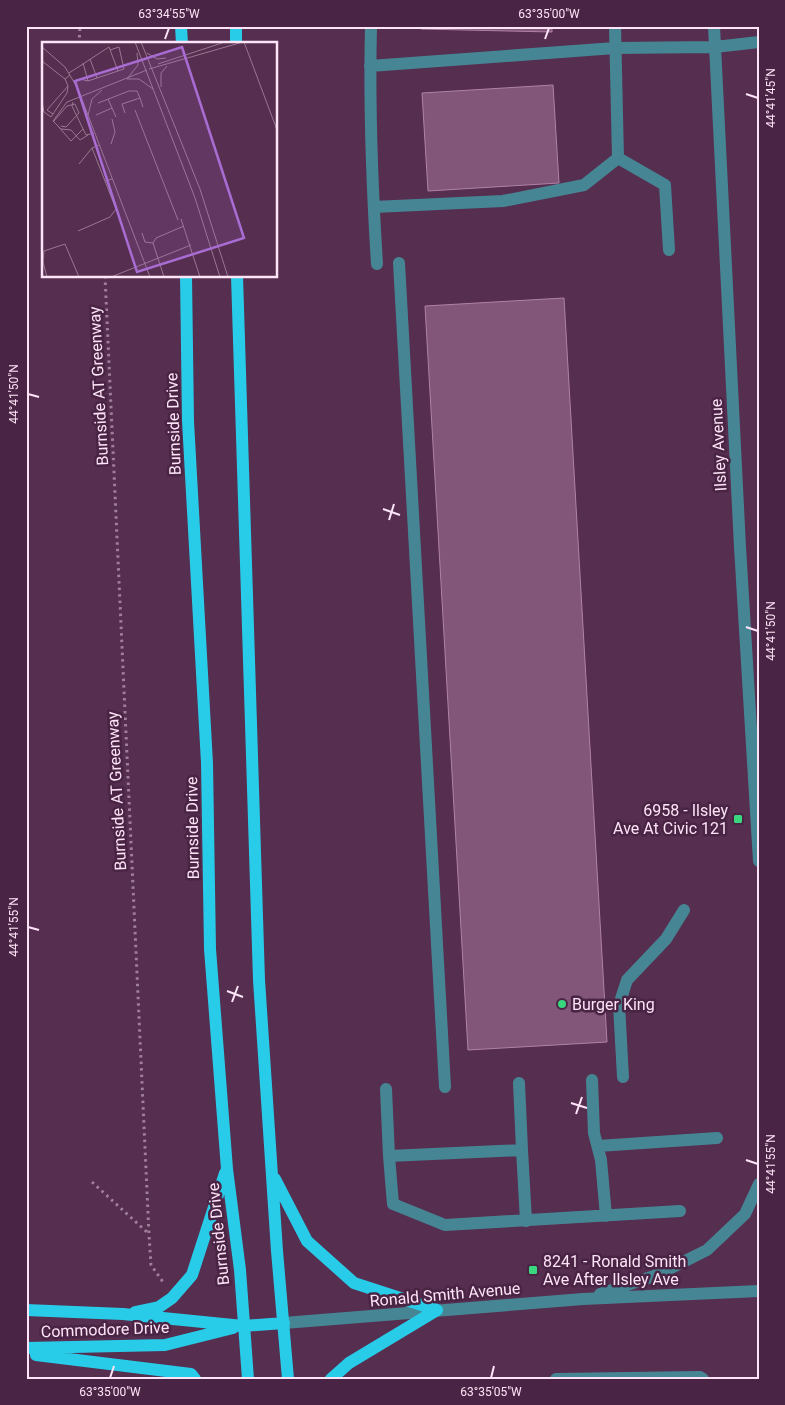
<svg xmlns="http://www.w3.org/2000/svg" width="785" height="1405" font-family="Roboto,sans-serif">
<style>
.building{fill:#815679;stroke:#b082a7}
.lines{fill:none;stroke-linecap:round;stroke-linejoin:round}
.path{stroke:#a07f9a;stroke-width:3;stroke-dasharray:2.5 4;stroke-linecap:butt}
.minor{stroke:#468694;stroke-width:12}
.major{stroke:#28cce9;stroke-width:12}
.ticks{fill:none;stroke:#fde4f7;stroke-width:2}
.poi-dot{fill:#39d87f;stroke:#4a2444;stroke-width:2}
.labels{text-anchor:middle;stroke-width:5;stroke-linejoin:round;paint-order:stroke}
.street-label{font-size:16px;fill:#fde4f7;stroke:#4a2444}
.poi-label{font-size:16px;fill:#fde4f7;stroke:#4a2444;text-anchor:start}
.inset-road{fill:none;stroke:#997792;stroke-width:1}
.view{fill:#a86cd3;fill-opacity:0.15;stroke:#a86cd3;stroke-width:2.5}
.inset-edge{fill:none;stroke:#fde4f7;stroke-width:2.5}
.neatline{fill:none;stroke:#fde4f7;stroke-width:2}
.ticks-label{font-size:12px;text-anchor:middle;fill:#fde4f7}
</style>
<rect width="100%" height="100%" fill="#562e4f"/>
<path class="building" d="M 422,26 L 552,26 L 552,32 L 421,29 Z
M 553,85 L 559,183 L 428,191 L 422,93 Z
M 564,298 L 607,1042 L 468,1050 L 425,306 Z"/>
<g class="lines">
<path class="path" d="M 79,44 L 80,26
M 105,276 L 149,1235 L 151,1265 L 163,1282
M 92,1182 L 149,1234"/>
<path class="minor" d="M 371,26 C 369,105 372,185 377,264
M 615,26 L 618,158 L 665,185 L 669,250
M 714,26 L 740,547 L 759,861
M 370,66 L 615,48 L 715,47 L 759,42
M 374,207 L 503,201 L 584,185 L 618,158
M 399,263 L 445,1087
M 623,1077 L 619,1005 L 627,980 L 666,939 L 684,910
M 592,1080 L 594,1133 L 601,1160 L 606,1216
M 386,1089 L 389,1156 L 522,1150 L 519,1083
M 598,1146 L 717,1138
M 522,1150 L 526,1221
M 389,1156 L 393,1204 L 445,1225 L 680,1211
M 600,1294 L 657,1275 L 707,1250 L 745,1214 L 759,1184
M 284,1323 L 583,1299 L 759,1291
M 556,1379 L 700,1377 L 703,1379"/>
<path class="major" d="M 181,26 L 182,44
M 236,44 L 236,26
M 186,276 L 188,421 L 207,763 L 210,949 L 227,1169 L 240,1270 L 248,1379
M 237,276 L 259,980 L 277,1251 L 288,1379
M 275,1179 L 307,1241 L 354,1283 L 437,1310
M 26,1310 L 123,1314 L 243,1326 L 284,1323
M 135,1312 L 159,1307 L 172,1298 L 192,1275 L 225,1173
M 26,1348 L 165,1345 L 233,1328
M 36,1355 L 191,1374 L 195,1379
M 331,1379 L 349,1363 L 437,1310"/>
</g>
<path class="ticks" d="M 165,39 L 169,28M 545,39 L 549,28M 746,94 L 758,98M 28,394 L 39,397M 383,509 L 400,515M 389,520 L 394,504M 746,627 L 758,631M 28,927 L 39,930M 227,991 L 243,997M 232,1002 L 238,986M 571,1103 L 587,1108M 576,1114 L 582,1097M 746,1160 L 758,1164M 110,1378 L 114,1366M 491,1378 L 494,1366"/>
<g class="poi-dot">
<rect x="733" y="814" width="10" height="10" rx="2.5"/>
<circle cx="562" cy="1004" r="5"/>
<rect x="528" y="1265" width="10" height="10" rx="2.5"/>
</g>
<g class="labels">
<g class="street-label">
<text transform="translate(98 386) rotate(-93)" y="6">Burnside AT Greenway</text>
<text transform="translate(173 424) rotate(-92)" y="6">Burnside Drive</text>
<text transform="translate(718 445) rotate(-93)" y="6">Ilsley Avenue</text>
<text transform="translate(116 791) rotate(-93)" y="6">Burnside AT Greenway</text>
<text transform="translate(192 828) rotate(-91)" y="6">Burnside Drive</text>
<text transform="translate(218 1234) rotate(-96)" y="6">Burnside Drive</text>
<text transform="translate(445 1294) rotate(-5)" y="6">Ronald Smith Avenue</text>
<text transform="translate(105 1329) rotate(-2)" y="6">Commodore Drive</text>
</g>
<g class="poi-label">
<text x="728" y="816" text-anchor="end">6958 - Ilsley<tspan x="728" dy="18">Ave At Civic 121</tspan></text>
<text x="572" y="1010">Burger King</text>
<text x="543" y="1267">8241 - Ronald Smith<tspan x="543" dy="18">Ave After Ilsley Ave</tspan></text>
</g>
</g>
<g transform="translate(42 42)">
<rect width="235" height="235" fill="#562e4f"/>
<path class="inset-road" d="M 93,0 L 153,156 L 178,235M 99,0 L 158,147 L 186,235M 202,0 L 235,88M 0,5 L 23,25 L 36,47 L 108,235M 105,11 L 115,17 L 124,16M 48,17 L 55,36M 0,19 L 23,37 L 28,33M 41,21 L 46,39M 116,22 L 183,0M 107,27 L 201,0M 27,31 L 67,5 L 76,29M 23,37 L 26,44 L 25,51 L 11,72 L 5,68 L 26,44M 85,37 L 96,23 L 95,11M 85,37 L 97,37 L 111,47M 32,39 L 38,37 L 46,39 L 82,27 L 77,5 L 68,8M 119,45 L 119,31 L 125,24M 66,57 L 74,75M 0,60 L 2,70 L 9,75 L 11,72M 31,60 L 30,64 L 44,93 L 52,91M 56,61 L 87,49 L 95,49 L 98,56M 93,68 L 136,178M 83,71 L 80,62 L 98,56 L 101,65M 46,73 L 50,57 L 60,48M 54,73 L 70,66M 12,79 L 25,64 L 33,62 L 37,71 L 24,85 L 19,84M 15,83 L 29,99 L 41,87M 29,88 L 19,87 L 11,79 L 25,60 L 105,28M 29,88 L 38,98 L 46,93M 69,102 L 73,90 L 70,77M 57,103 L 50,106 L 63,139 L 70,137M 37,122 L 50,106M 139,177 L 158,235M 36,189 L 68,175 L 74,167 L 63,139M 100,191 L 103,200 L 111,201 L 122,235M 111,201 L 114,196 L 142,184M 5,235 L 1,220 L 2,209 L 23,202 L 37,235M 69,235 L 149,203"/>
<path class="view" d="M 140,5 L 202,196 L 95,230 L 33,39 Z"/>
<rect width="235" height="235" class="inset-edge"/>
</g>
<rect width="785" height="1405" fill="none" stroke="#4a2444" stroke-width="55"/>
<rect x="28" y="28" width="730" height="1350" class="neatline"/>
<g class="ticks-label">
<text x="169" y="18">63°34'55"W</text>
<text x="549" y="18">63°35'00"W</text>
<text transform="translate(771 98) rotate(-90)" y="4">44°41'45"N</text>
<text transform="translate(14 394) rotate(-90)" y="4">44°41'50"N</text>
<text transform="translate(771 631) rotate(-90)" y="4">44°41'50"N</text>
<text transform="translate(14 927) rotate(-90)" y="4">44°41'55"N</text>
<text transform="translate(771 1164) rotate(-90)" y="4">44°41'55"N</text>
<text x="110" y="1396">63°35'00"W</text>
<text x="491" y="1396">63°35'05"W</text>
</g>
</svg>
